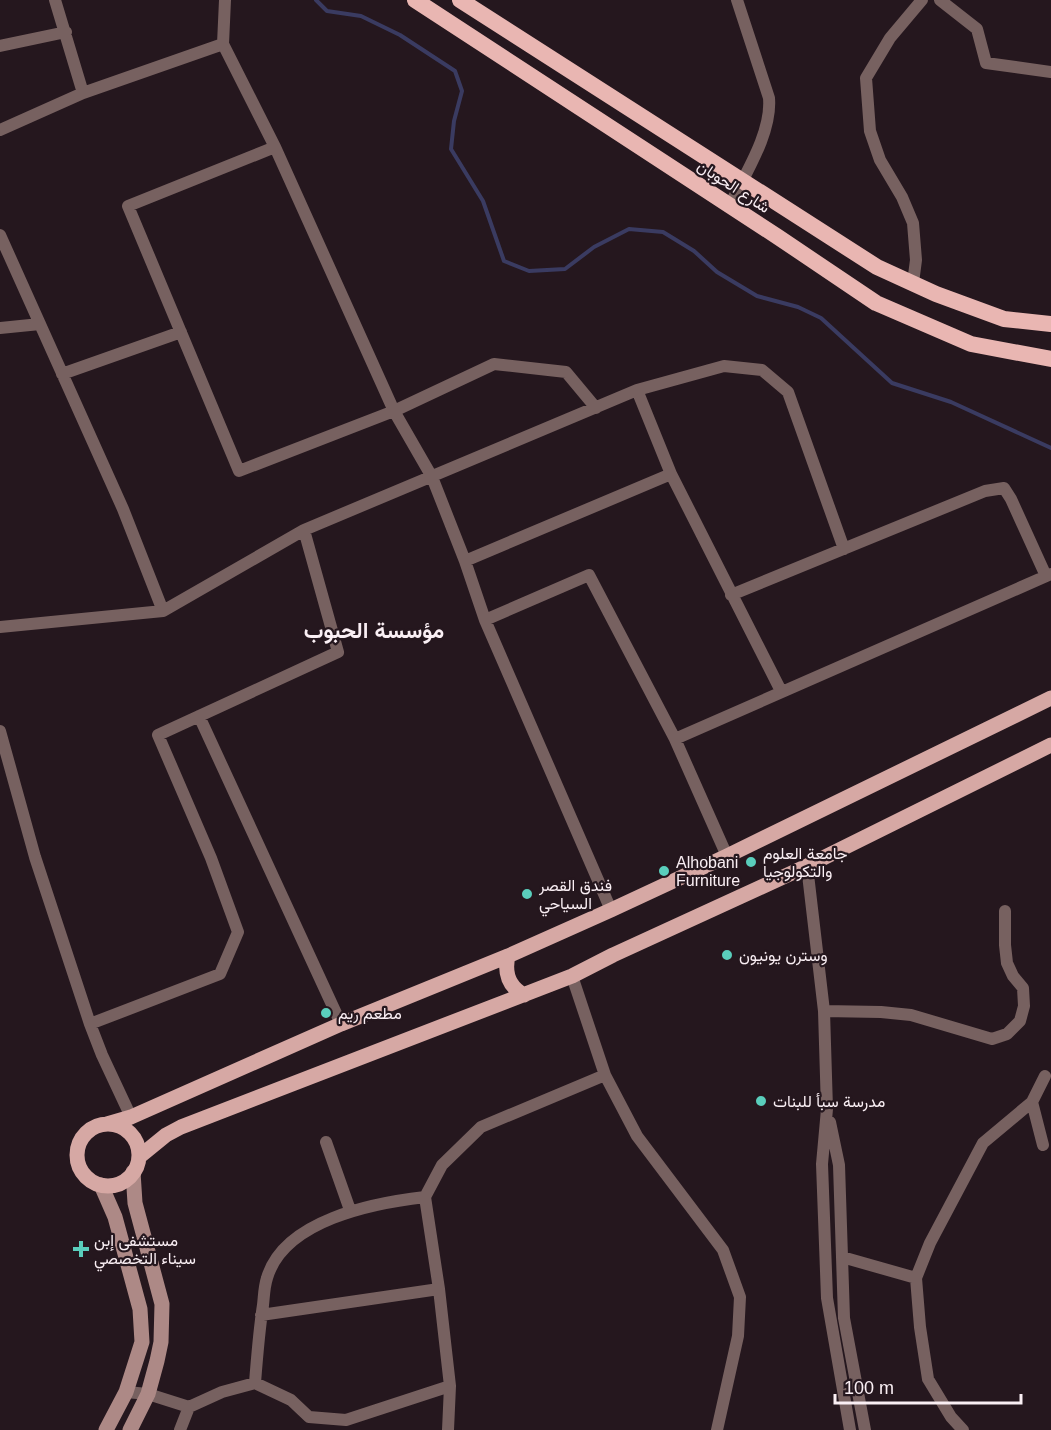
<svg xmlns="http://www.w3.org/2000/svg" width="1051" height="1430" font-family="Arial,Vazirmatn,sans-serif">
<style>
.lines{fill:none;stroke-linecap:round;stroke-linejoin:round}
.stream{stroke:#3a3b61;stroke-width:4}
.minor{stroke:#776160;stroke-width:12}
.secondary{stroke:#ad8986;stroke-width:15}
.primary{stroke:#d6a8a4;stroke-width:15}
.trunk{stroke:#e9b6b2;stroke-width:16}
.poi-dot{fill:#5acebc;stroke:#25171e;stroke-width:2}
.labels{text-anchor:middle;stroke-width:4.5;stroke-linejoin:round;paint-order:stroke}
.street-label{font-size:16px;fill:#faeff4;stroke:#25171e}
.poi-label{font-size:16px;fill:#faeff4;stroke:#25171e;text-anchor:start}
.district-label{font-size:22px;font-weight:bold;fill:#faeff4;stroke:#25171e}
</style>
<rect width="100%" height="100%" fill="#25171e"/>
<g class="lines">
<path class="stream" d="M 316,0 L 327,11 L 361,16 L 400,35 L 455,71 L 462,91 L 454,121 L 451,149 L 483,201 L 504,261 L 529,271 L 565,269 L 594,247 L 629,229 L 663,232 L 694,251 L 717,272 L 757,296 L 798,307 L 821,318 L 892,383 L 951,402 L 1051,448"/>
<path class="minor" d="M 55,0 L 83,93
M 225,0 L 223,44 L 275,147 L 394,411 L 432,477 L 465,561 L 485,620 L 611,910
M 940,0 L 977,29 L 986,63 L 1051,72
M 0,46 L 66,32
M 0,130 L 83,93 L 223,44
M 275,147 L 128,206 L 239,471 L 394,411 L 494,364 L 566,372 L 596,408
M 730,205 C 745,174 772,133 769,98 L 737,0
M 0,235 L 123,509 L 163,611
M 913,283 L 916,260 L 913,223 L 902,197 L 880,160 L 870,131 L 866,78 L 890,38 L 922,0
M 0,328 L 40,324
M 62,374 L 181,332
M 637,390 L 671,474 L 781,691
M 465,561 L 671,474
M 731,595 L 985,491 L 1004,488 L 1011,499 L 1046,576
M 485,620 L 589,575 L 675,739 L 727,856
M 0,627 L 163,611 L 304,530 L 637,390 L 724,366 L 762,370 L 788,392 L 844,549
M 199,716 L 341,1024
M 0,731 L 35,857 L 90,1024 L 102,1055 L 131,1117
M 675,739 L 1051,574
M 807,866 L 824,1011 L 827,1109 L 822,1164 L 827,1298 L 850,1430
M 572,976 L 605,1075 L 637,1136 L 723,1250 L 740,1297 L 738,1336 L 717,1430
M 824,1011 L 881,1012 L 911,1015 L 992,1039 L 1007,1034 L 1020,1021 L 1024,1006 L 1023,988 L 1013,976 L 1007,963 L 1005,945 L 1005,911
M 90,1024 L 220,974 L 238,932 L 211,858 L 158,735 L 338,652 L 304,530
M 1032,1102 L 1043,1145
M 830,1122 L 839,1165 L 844,1318 L 865,1430
M 326,1142 L 350,1210
M 842,1257 L 916,1278
M 261,1315 L 439,1289
M 255,1383 C 257,1357 259,1331 263,1305 C 264,1297 264,1287 267,1278 C 284,1220 373,1203 425,1197
M 126,1392 L 148,1394 L 189,1407
M 180,1430 L 189,1407 L 222,1392 L 255,1383 L 291,1400 L 309,1417 L 346,1420 L 450,1386
M 448,1430 L 450,1386 L 439,1289 L 425,1197 L 442,1165 L 481,1127 L 605,1075
M 963,1430 L 951,1417 L 928,1379 L 920,1327 L 916,1278 L 930,1243 L 983,1143 L 1032,1102 L 1045,1076"/>
<path class="secondary" d="M 101,1185 L 115,1217 L 140,1309 L 142,1342 L 126,1392 L 106,1430
M 130,1430 L 148,1394 L 157,1361 L 161,1342 L 162,1304 L 135,1203 L 133,1172"/>
<path class="primary" d="M 508,956 C 504,973 509,987 524,995
M 107,1124 L 131,1117 L 341,1024 L 508,956 L 611,910 L 727,856 L 1051,698
M77 1155a31 31 0 1 1 62 0a31 31 0 1 1-62 0Z
M 139,1157 L 166,1135 L 181,1127 L 572,976 L 613,955 L 807,866 L 1051,745"/>
<path class="trunk" d="M 415,0 L 778,237 L 876,303 L 971,344 L 1051,359
M 460,0 L 877,267 L 936,294 L 1004,319 L 1051,324"/>
</g>
<g class="poi-dot">
<circle cx="751" cy="862" r="6"/>
<circle cx="664" cy="871" r="6"/>
<circle cx="527" cy="894" r="6"/>
<circle cx="727" cy="955" r="6"/>
<circle cx="326" cy="1013" r="6"/>
<circle cx="761" cy="1101" r="6"/>
<path d="M78 1240h6v6h6v6h-6v6h-6v-6h-6v-6h6z"/>
</g>
<g class="labels">
<g class="street-label">
<text transform="translate(734 186) rotate(33)" y="6">شارع الحوبان</text>
</g>
<g class="poi-label">
<text x="763" y="859">جامعة العلوم<tspan x="763" dy="18">والتكولوجيا</tspan></text>
<text x="676" y="868">Alhobani<tspan x="676" dy="18">Furniture</tspan></text>
<text x="539" y="891">فندق القصر<tspan x="539" dy="18">السياحي</tspan></text>
<text x="739" y="961">وسترن يونيون</text>
<text x="338" y="1019">مطعم ريم</text>
<text x="773" y="1107">مدرسة سبأ للبنات</text>
<text x="94" y="1246">مستشفى إبن<tspan x="94" dy="18">سيناء التخصصي</tspan></text>
</g>
<g class="district-label">
<text x="374" y="638">مؤسسة الحبوب</text>
</g>
</g>
<path d="M835 1394v9h186v-9" fill="none" stroke="#faeff4" stroke-width="3"/>
<text x="844" y="1394" font-size="18" fill="#faeff4" stroke="#25171e" stroke-width="4.5" paint-order="stroke">100 m</text>
</svg>
